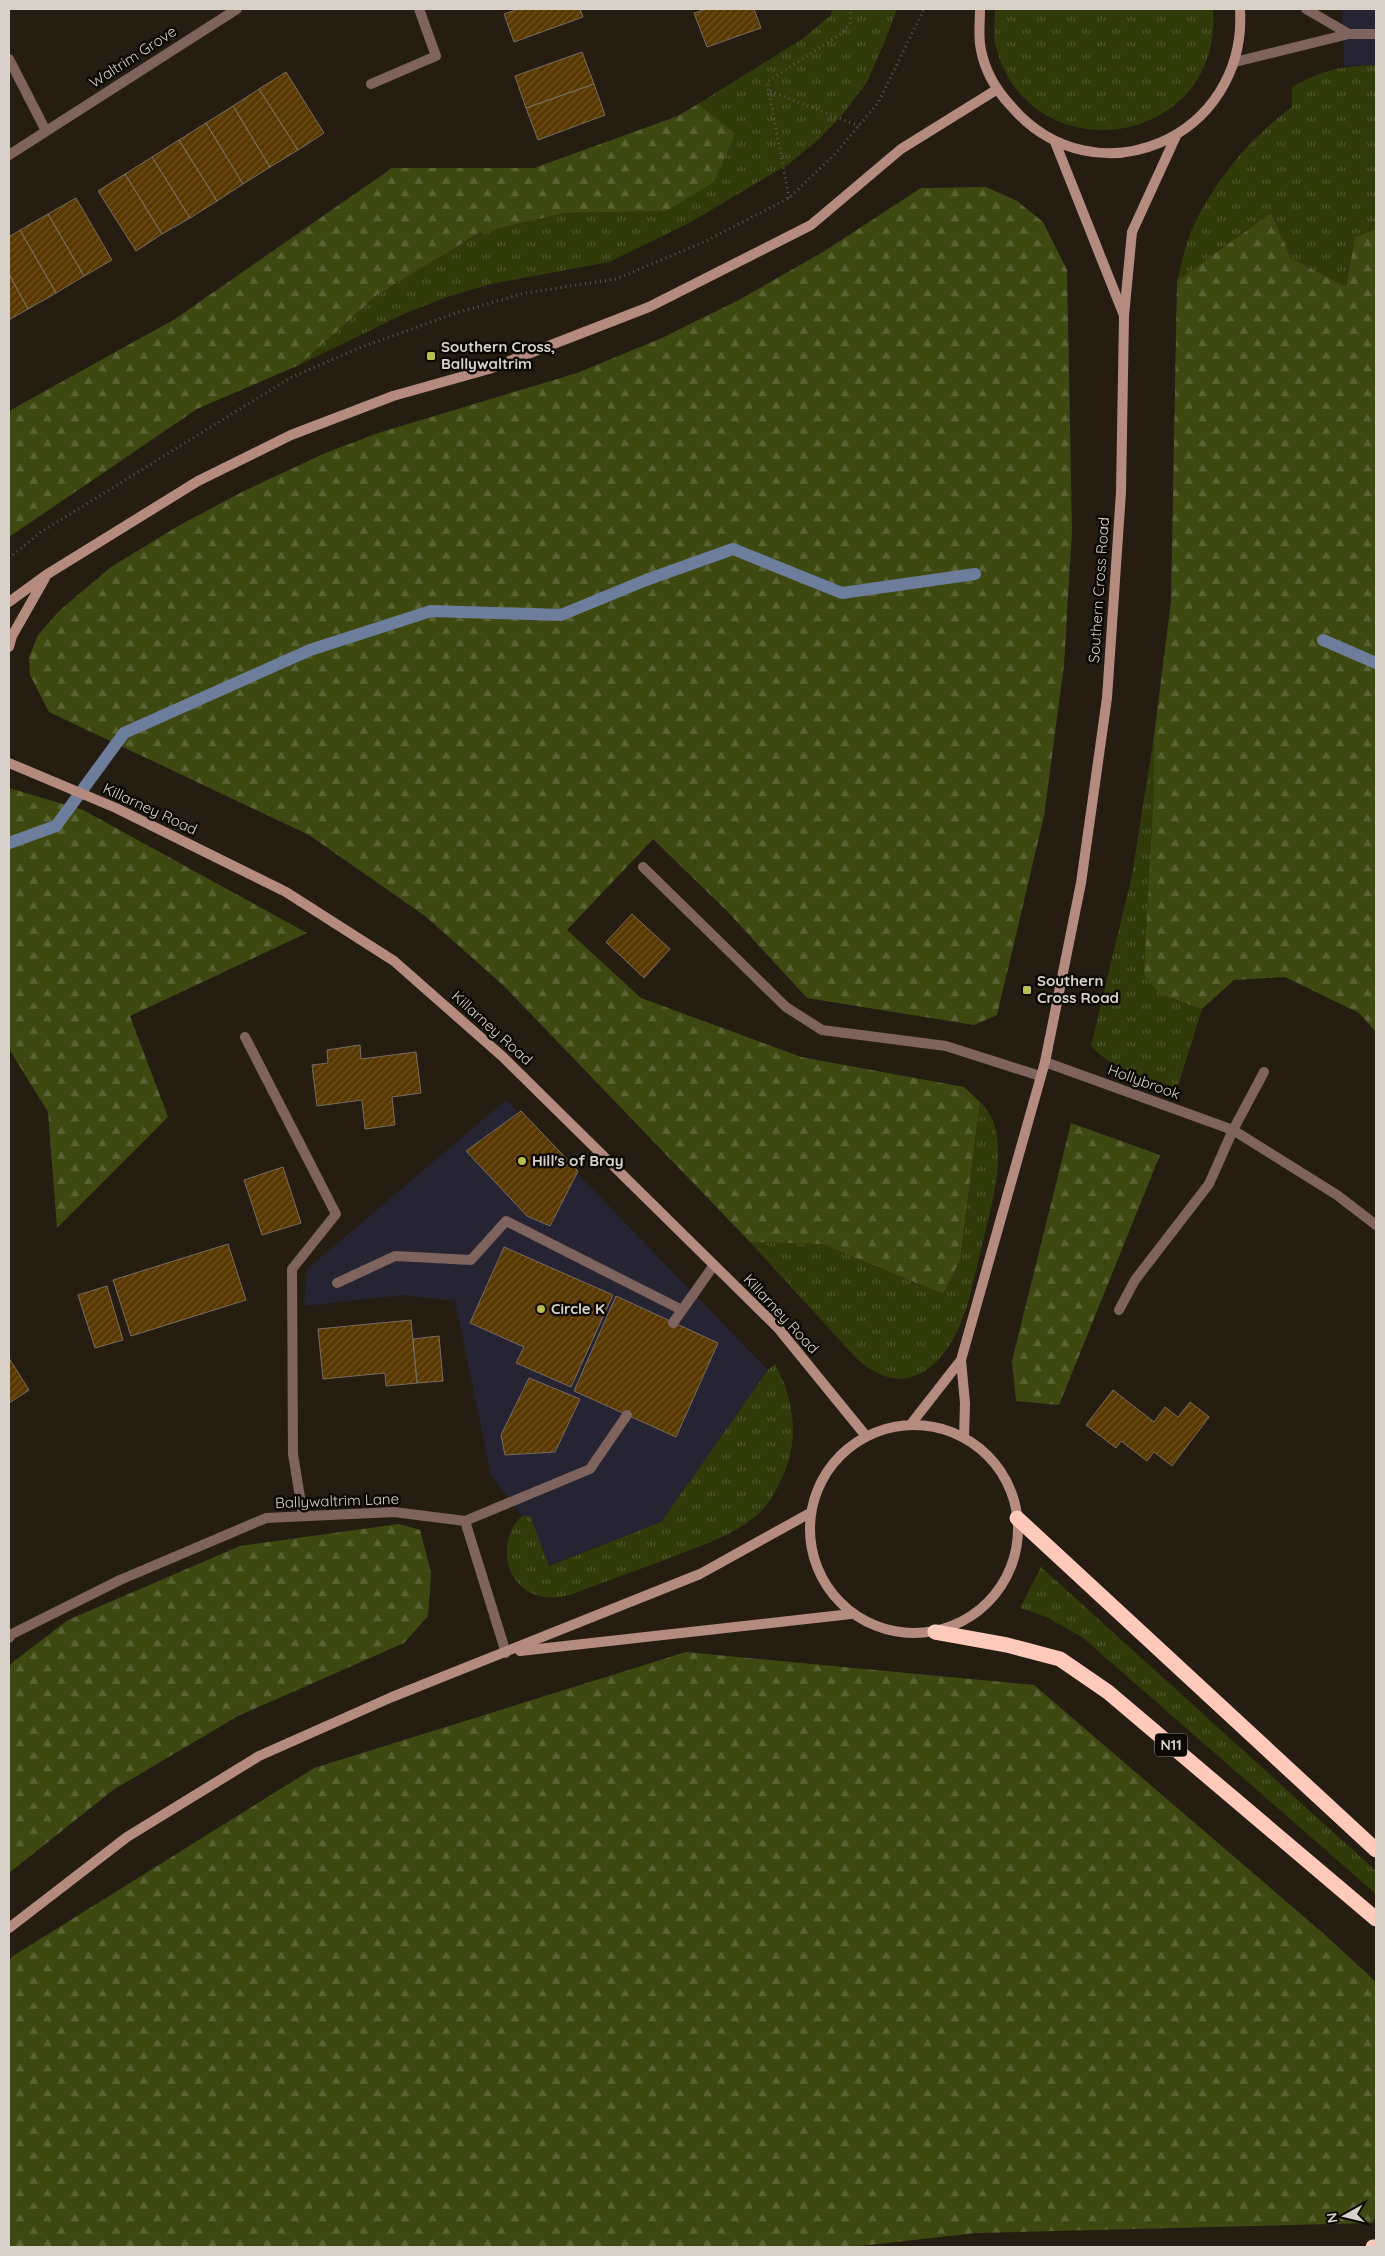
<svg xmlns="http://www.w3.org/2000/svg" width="1385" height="2256" font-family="Quicksand,sans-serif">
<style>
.commercial{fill:#262333}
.grass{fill:url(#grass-tufts)}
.forest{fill:url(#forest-firs)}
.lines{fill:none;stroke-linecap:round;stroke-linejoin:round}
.stream{stroke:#6c7e9b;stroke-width:12}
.building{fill:url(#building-hatch);stroke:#786d60}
.path{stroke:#5d564c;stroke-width:3;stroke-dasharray:1 4;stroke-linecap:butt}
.lane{stroke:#7e645d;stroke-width:10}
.street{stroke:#7e645d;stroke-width:10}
.secondary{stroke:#b58b80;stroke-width:10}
.highway{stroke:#ffcabc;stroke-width:15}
.poi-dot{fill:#b6c148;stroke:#0b0804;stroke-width:2}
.labels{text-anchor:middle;stroke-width:5;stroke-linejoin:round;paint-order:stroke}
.shield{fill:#0b0804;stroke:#9a958f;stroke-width:1}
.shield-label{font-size:14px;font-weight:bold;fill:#d7d1ca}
.street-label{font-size:15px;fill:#d7d1ca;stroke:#0b0804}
.poi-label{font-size:15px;font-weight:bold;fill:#d7d1ca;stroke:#0b0804;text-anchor:start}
</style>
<defs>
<pattern id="grass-tufts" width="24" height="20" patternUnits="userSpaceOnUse" patternTransform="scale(1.25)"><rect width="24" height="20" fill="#313b0a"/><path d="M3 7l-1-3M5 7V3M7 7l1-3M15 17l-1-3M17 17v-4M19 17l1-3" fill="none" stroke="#4e562c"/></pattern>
<pattern id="forest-firs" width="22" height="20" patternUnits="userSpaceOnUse" patternTransform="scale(1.25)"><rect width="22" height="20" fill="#3e4912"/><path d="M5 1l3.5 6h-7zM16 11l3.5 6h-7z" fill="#596233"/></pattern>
<pattern id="building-hatch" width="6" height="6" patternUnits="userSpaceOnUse" patternTransform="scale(1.25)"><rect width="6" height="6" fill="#583700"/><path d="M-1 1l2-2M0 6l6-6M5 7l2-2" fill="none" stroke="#6f5324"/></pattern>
</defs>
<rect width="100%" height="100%" fill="#251d12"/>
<path class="commercial" d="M 1342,9 L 1376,9 L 1376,65 L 1344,66 Z
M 506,1100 L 768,1370 L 661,1522 L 548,1566 L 531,1518 L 528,1516 L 522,1516 L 491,1475 L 455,1301 L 404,1295 L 304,1306 L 307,1269 Z"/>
<path class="grass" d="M 833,9 L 897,9 L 885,41 L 867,82 L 843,114 L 819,139 L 790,163 L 691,222 L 609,262 L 491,284 L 447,297 L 406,313 L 299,365 L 377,295 L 479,233 L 565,213 L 666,211 L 735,135 L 698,104 L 802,39 L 830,16 Z
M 995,9 L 1213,9 C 1224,149 1026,177 995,43 C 993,33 995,20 995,9 Z
M 1376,65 L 1376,229 L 1355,237 L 1346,287 L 1291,258 L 1271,213 L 1177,281 C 1182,264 1185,245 1192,229 C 1215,180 1249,139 1292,107 L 1292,87 C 1323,70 1341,66 1376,65 Z
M 1154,736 L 1153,810 L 1160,994 L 1202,1009 L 1177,1089 C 1148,1079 1113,1070 1091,1046 L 1132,875 Z
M 980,1102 C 989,1111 993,1118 996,1131 C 1004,1167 989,1215 981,1250 C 976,1270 972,1290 966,1309 C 949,1362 909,1405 857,1359 L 750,1242 L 822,1244 L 943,1294 L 960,1260 Z
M 775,1364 C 795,1401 800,1441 781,1480 C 776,1492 768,1505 758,1514 C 734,1536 699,1546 670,1558 C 636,1570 603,1583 570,1595 C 557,1598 544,1599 531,1593 C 502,1578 499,1538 522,1516 L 528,1516 L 531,1518 L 549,1566 L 661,1522 L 768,1370 Z
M 1041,1567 L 1376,1871 L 1376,1894 L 1082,1637 L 1046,1617 L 1020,1608 Z"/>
<path class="forest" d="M 698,104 L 735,134 L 714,182 L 666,211 L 565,213 L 479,233 L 377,295 L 299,365 L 197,409 L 9,537 L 9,411 L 175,319 L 392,168 L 534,168 L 678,116 Z
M 986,187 L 1017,201 L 1043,222 L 1067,270 L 1072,530 L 1064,665 L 1044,816 L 997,1015 L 974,1025 L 807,998 L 728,912 L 653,839 L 567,930 L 641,998 L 801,1057 L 964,1087 L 980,1102 L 960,1260 L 943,1294 L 822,1244 L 750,1242 L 504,986 L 425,916 L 309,835 L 49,712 L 30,675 L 29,657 L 38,635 L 59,611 L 111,567 L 180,525 L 244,491 L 323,454 L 378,433 L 577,373 L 662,338 L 739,300 L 823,252 L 921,188 Z
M 1271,213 L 1291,258 L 1346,287 L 1355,237 L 1376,229 L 1376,1032 L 1359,1013 L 1285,977 L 1234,980 L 1202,1009 L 1160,994 L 1144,974 L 1153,810 L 1154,736 L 1171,601 L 1177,281 Z
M 9,788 L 83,810 L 307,933 L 130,1016 L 168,1117 L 57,1228 L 48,1112 L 9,1049 Z
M 1071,1123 L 1160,1155 L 1059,1405 L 1016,1401 L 1012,1361 Z
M 399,1524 L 420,1530 L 431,1573 L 428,1616 L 404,1643 L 238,1716 L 113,1790 L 9,1873 L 9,1667 L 13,1662 L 68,1620 L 240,1546 Z
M 686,1652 L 1034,1685 L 1324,1934 L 1376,1982 L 1376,2217 L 1372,2223 L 976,2233 L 851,2247 L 9,2247 L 9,1960 L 13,1956 L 314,1768 Z"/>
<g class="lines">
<path class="stream" d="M 1323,640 L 1376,663
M 9,843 L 56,826 L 124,733 L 310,650 L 431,611 L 561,615 L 646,580 L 733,549 L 842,593 L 975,574"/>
</g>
<path class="building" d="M 519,9 L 580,9 L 583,17 L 514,42 L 504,14 Z
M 707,9 L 754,9 L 761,28 L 707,47 L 694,13 Z
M 582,52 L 594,84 L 526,108 L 515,76 Z
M 286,72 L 324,133 L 298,150 L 259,89 Z
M 594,84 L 605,115 L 538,140 L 526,108 Z
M 259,89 L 298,150 L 270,167 L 233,106 Z
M 233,106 L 270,167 L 243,184 L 206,123 Z
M 206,123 L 243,184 L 217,201 L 179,140 Z
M 179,140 L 217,201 L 190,218 L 152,157 Z
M 152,157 L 190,218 L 162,234 L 125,174 Z
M 125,174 L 162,234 L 136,251 L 98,191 Z
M 76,198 L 112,260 L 84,276 L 48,214 Z
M 48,214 L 84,276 L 56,293 L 20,230 Z
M 20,230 L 56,293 L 28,309 L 9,274 L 9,237 Z
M 9,274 L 28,309 L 9,320 Z
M 632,914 L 670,949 L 644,978 L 606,942 Z
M 360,1045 L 361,1059 L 416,1052 L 421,1093 L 392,1097 L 395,1125 L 365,1129 L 362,1100 L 317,1106 L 312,1065 L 328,1063 L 327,1050 Z
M 521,1111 L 578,1171 L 550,1226 L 527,1216 L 466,1151 Z
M 283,1167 L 301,1223 L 262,1235 L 244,1180 Z
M 228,1244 L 246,1300 L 131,1336 L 113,1280 Z
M 504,1247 L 613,1295 L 571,1387 L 516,1363 L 524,1347 L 470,1323 Z
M 107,1286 L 123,1340 L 95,1348 L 78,1295 Z
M 616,1296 L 718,1343 L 676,1437 L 574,1391 Z
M 411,1320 L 417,1383 L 386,1386 L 385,1373 L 323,1379 L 318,1329 Z
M 439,1336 L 443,1381 L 417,1383 L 413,1339 Z
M 9,1358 L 29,1390 L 9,1403 Z
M 529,1378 L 580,1399 L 555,1452 L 505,1455 L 501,1435 Z
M 1113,1390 L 1154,1422 L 1165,1407 L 1178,1417 L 1190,1402 L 1209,1417 L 1172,1466 L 1154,1452 L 1147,1461 L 1121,1441 L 1116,1448 L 1086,1425 Z"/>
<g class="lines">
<path class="path" d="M 770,91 L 859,126
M 789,198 L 767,82 L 842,33 L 850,24 L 851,9
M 9,558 L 41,532 L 290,378 L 359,348 L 456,313 L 525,293 L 616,279 L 704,242 L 789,198 L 835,154 L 878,103 L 924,9"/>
<path class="lane" d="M 1306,9 L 1349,34
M 1235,62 L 1349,34 L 1376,34
M 643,867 L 786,1007 L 822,1030 L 946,1046 L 1040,1076
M 245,1037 L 336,1214 L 292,1269 L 293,1454 L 303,1516
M 1233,1130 L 1337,1195 L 1376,1225
M 337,1283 L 395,1256 L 471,1260 L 506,1221 L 682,1310
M 1119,1310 L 1135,1280 L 1209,1184 L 1233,1130 L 1264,1072
M 673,1323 L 714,1265
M 465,1521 L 590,1469 L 627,1415"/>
<path class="street" d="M 9,59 L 46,131
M 371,84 L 436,56 L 419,9
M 9,155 L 237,9
M 1045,1062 L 1233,1130
M 9,1638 L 12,1634 L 120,1580 L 266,1518 L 394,1512 L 465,1521 L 506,1653"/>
<path class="secondary" d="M 980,9 C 980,22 978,38 981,50 C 985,71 997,91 1011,106 C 1095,204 1248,138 1240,9
M 1055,142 L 1123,313
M 9,602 L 46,575 L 198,481 L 291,435 L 393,396 L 489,369 L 649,307 L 811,225 L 901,149 L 996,90
M 9,647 L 12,636 L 45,578
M 9,763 L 116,808 L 286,892 L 394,961 L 503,1057 L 778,1328 L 866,1436
M 911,1424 L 961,1360
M810 1529a104 104 0 1 1 208 0a104 104 0 1 1-208 0Z
M 964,1438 L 965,1403 L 961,1360 L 1045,1062 L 1081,883 L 1107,698 L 1121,492 L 1124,316 L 1132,232 L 1176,136
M 520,1651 L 851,1614
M 9,1928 L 127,1837 L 259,1756 L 392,1697 L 700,1574 L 810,1513"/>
<path class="highway" d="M 1017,1518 L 1376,1850
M 935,1632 L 1007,1645 L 1060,1659 L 1108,1692 L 1376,1919
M 1373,2247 L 1376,2247"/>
</g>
<g class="poi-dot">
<rect x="426" y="351" width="10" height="10" rx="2.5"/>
<rect x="1022" y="985" width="10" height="10" rx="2.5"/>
<circle cx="522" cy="1161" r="5"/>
<circle cx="541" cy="1309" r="5"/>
</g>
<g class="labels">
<rect class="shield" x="1155" y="1733.5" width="32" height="23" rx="4"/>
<g class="shield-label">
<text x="1171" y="1750">N11</text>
</g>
<g class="street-label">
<text transform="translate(133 57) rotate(-33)" y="5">Waltrim Grove</text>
<text transform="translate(1099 590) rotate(-86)" y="5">Southern Cross Road</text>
<text transform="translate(150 809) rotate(25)" y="5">Killarney Road</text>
<text transform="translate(492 1028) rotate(42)" y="5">Killarney Road</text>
<text transform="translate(1144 1082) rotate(20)" y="5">Hollybrook</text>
<text transform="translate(781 1314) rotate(47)" y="5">Killarney Road</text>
<text transform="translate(337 1501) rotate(-2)" y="5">Ballywaltrim Lane</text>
</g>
<g class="poi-label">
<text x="441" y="352">Southern Cross,<tspan x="441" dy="17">Ballywaltrim</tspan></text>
<text x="1037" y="986">Southern<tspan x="1037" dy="17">Cross Road</tspan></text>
<text x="532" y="1166">Hill's of Bray</text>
<text x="551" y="1314">Circle K</text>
</g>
</g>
<rect width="1385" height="2256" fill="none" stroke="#d7d1ca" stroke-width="20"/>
<g transform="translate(1345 2216) rotate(262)" stroke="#0b0804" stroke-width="4" paint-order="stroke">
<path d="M0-4L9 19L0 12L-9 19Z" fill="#d7d1ca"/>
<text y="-8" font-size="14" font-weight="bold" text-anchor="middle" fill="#d7d1ca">N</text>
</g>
</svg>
